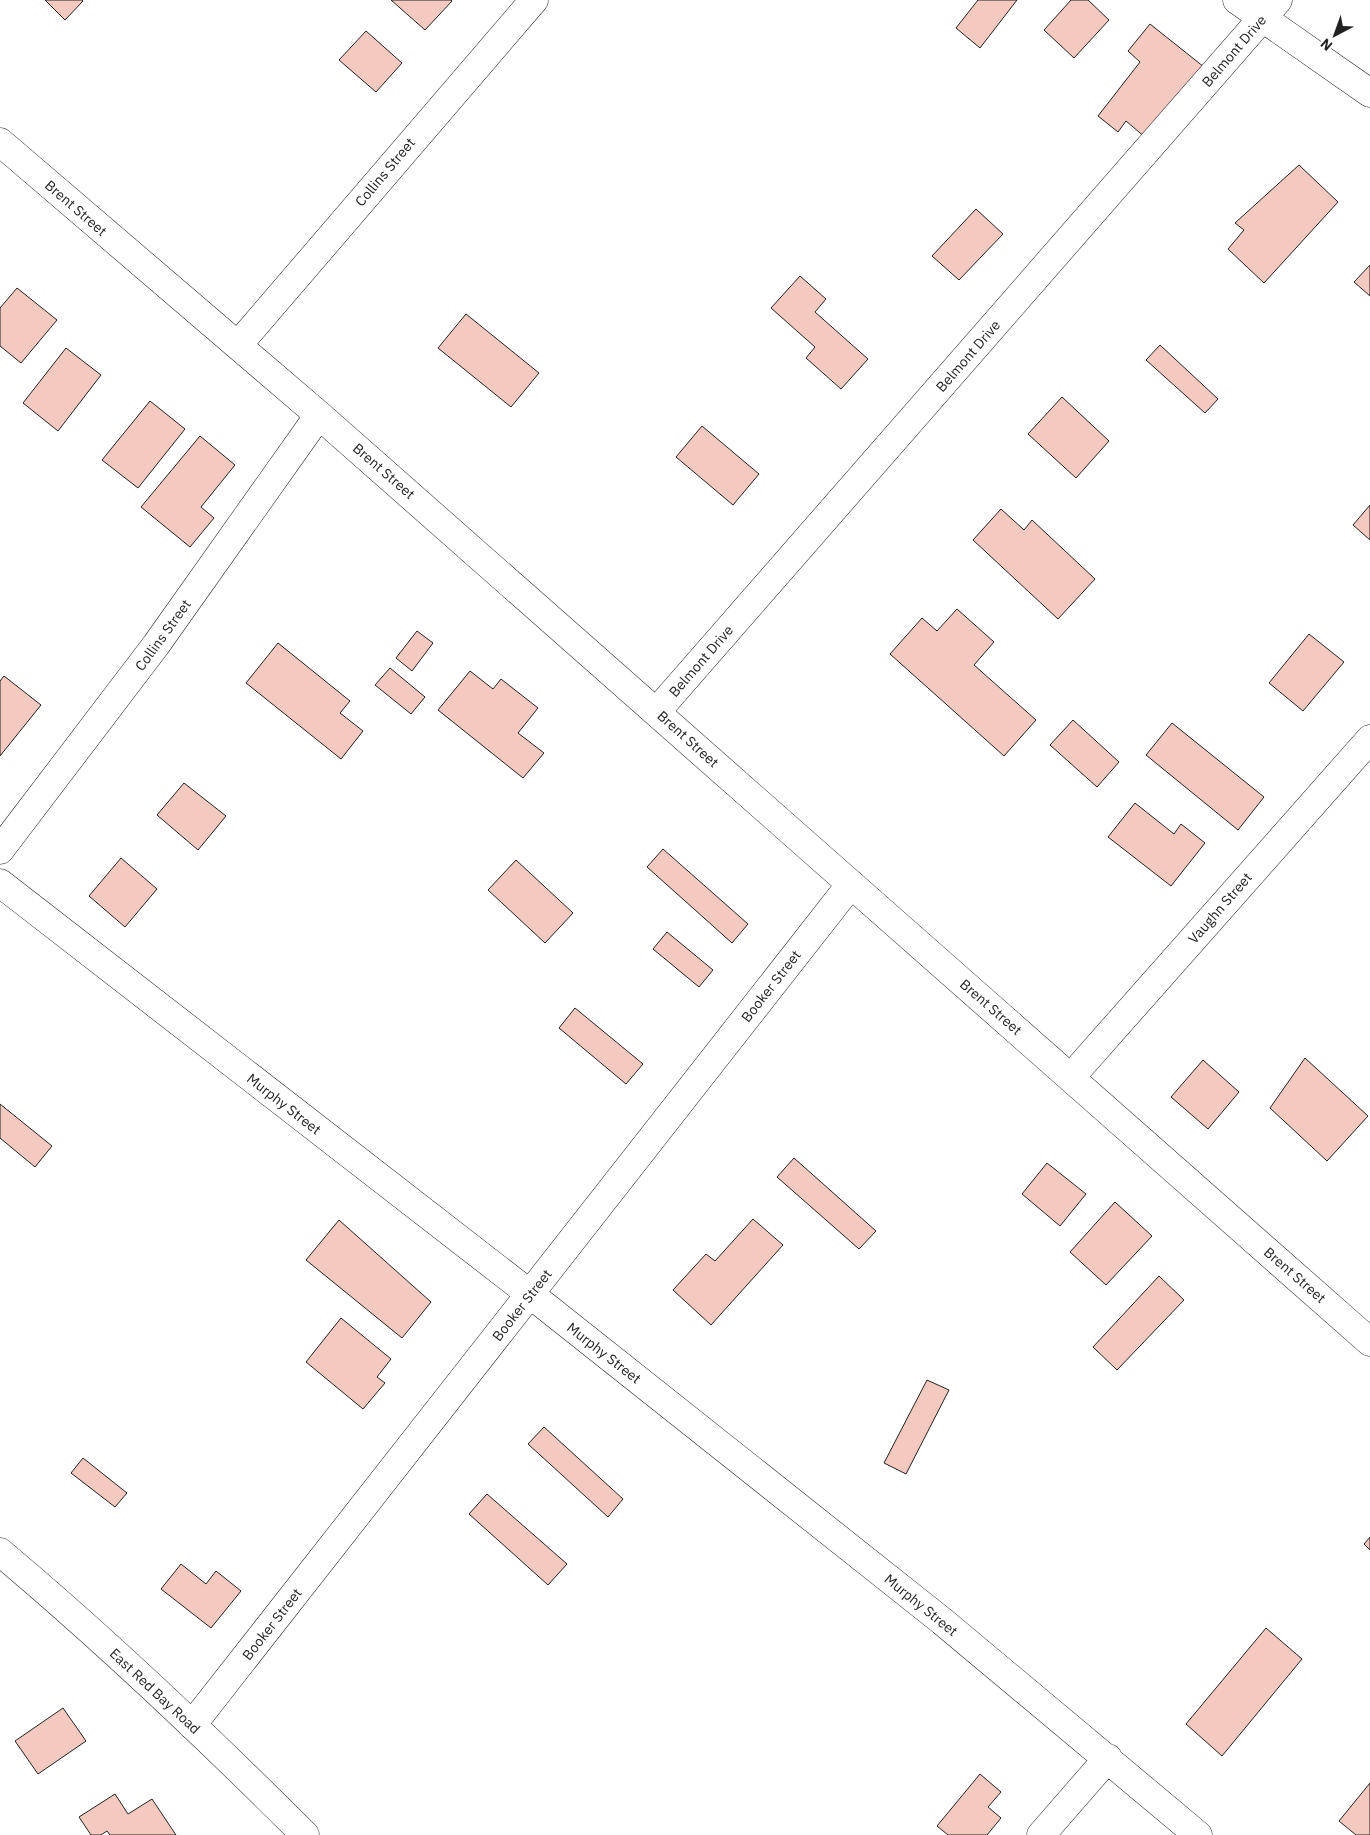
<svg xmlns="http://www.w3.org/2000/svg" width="1370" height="1835" font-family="'IBM Plex Sans',sans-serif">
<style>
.building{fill:#f3c9c0;stroke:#222}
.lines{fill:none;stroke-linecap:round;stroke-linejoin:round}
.minor-casing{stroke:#222;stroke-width:29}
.tertiary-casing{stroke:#222;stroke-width:29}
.minor{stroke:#fff;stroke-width:28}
.tertiary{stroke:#fff;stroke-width:28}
.labels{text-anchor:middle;stroke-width:4;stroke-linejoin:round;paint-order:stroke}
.street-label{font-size:14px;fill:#222;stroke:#fff}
</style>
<rect width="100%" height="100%" fill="#fff"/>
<path class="building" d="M 45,0 L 82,0 L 83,1 L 65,20 Z
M 391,0 L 451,0 L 452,1 L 425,30 Z
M 978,0 L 1017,0 L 980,48 L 956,28 Z
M 1071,0 L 1088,0 L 1109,20 L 1074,58 L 1044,30 Z
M 1150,24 L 1204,67 L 1146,138 L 1126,121 L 1118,132 L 1098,116 L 1140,62 L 1128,51 Z
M 366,31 L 402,63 L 376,92 L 339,60 Z
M 1299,165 L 1338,202 L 1264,283 L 1228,249 L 1244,230 L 1235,223 Z
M 976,209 L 1003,234 L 959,280 L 932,256 Z
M 1370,265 L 1370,296 L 1354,282 Z
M 800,276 L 826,299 L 815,312 L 868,359 L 841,389 L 806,358 L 815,347 L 771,308 Z
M 17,288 L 57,320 L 21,363 L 0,346 L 0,308 Z
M 466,314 L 539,373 L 511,407 L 438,348 Z
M 1160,345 L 1218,399 L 1205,413 L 1146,360 Z
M 66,348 L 101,375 L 58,431 L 23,403 Z
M 1062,397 L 1109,441 L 1076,478 L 1028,434 Z
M 150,401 L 185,429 L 138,488 L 102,460 Z
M 702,426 L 759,474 L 733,505 L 676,457 Z
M 200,436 L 235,465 L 201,507 L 214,518 L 190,547 L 141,507 Z
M 1370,505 L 1370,540 L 1353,525 Z
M 1001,509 L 1024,530 L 1032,520 L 1095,579 L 1058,619 L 973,540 Z
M 957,609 L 994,642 L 974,665 L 1036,720 L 1004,756 L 890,654 L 922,618 L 937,631 Z
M 417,631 L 433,643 L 412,671 L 396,658 Z
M 1309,634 L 1344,662 L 1303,711 L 1269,683 Z
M 278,643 L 350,701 L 340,713 L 363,731 L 341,759 L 246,683 Z
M 390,668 L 425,697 L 411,714 L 375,685 Z
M 470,671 L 493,689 L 501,679 L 538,708 L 518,733 L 544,753 L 523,778 L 438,710 Z
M 4,676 L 41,705 L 0,756 L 0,681 Z
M 1073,720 L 1119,762 L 1097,787 L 1050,745 Z
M 1172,723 L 1264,797 L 1238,830 L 1146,755 Z
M 184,783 L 226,816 L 198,850 L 157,815 Z
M 1135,803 L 1174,834 L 1181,824 L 1205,843 L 1171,886 L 1108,837 Z
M 663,849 L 748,924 L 732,943 L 647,867 Z
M 121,858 L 157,889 L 125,927 L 89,896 Z
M 516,860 L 573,913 L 545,943 L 488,890 Z
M 667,932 L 713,970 L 699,987 L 653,949 Z
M 575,1008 L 643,1064 L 626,1084 L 559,1028 Z
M 1305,1058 L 1368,1116 L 1327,1161 L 1270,1108 Z
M 1203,1060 L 1239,1092 L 1208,1129 L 1171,1097 Z
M 0,1104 L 52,1146 L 35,1167 L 0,1138 Z
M 794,1158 L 876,1231 L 859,1249 L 777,1177 Z
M 1047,1163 L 1086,1194 L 1060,1226 L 1022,1194 Z
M 1115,1202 L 1152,1236 L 1106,1285 L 1070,1252 Z
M 753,1219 L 783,1245 L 711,1325 L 673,1290 L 706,1254 L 715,1261 Z
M 339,1220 L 431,1302 L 402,1338 L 306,1260 Z
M 1159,1276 L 1184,1300 L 1117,1370 L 1093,1347 Z
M 341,1318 L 391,1359 L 377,1377 L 385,1383 L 363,1409 L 306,1362 Z
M 927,1380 L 949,1390 L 906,1474 L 884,1463 Z
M 544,1427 L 623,1499 L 608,1517 L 528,1444 Z
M 83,1458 L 127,1493 L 115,1507 L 71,1473 Z
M 487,1494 L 567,1564 L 548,1585 L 469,1514 Z
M 1370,1537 L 1370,1550 L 1364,1544 Z
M 181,1564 L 206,1584 L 216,1571 L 241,1591 L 211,1628 L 161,1589 Z
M 1266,1628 L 1302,1659 L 1222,1756 L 1186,1724 Z
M 63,1708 L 86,1741 L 38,1774 L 15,1741 Z
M 980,1774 L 1001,1792 L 988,1807 L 1001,1818 L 987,1835 L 948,1835 L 937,1826 Z
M 1370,1783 L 1370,1835 L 1356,1835 L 1339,1821 Z
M 115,1794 L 128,1814 L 152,1799 L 176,1835 L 110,1835 L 107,1831 L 101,1835 L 91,1835 L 79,1817 Z"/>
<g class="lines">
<defs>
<path id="minor" d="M 1237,0 L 1370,93
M 0,142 L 319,415 L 1370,1342
M 238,345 L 534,0
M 657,711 L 1278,0
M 0,850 L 156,645 L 319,415
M 0,883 L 530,1294 L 942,1621 L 1198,1835
M 1071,1077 L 1370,739
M 192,1725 L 851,884
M 1041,1835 L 1108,1758"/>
<path id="tertiary" d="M 0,1552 C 106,1641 207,1737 305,1835"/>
</defs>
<use href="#minor" class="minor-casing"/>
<use href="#tertiary" class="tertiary-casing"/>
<use href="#minor" class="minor"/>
<use href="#tertiary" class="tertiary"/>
</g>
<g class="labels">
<g class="street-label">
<text transform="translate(1234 51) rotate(-49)" y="5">Belmont Drive</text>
<text transform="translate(385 172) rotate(-50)" y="5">Collins Street</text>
<text transform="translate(76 208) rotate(41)" y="5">Brent Street</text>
<text transform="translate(968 356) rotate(-49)" y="5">Belmont Drive</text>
<text transform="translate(384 471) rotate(41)" y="5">Brent Street</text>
<text transform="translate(163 635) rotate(-54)" y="5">Collins Street</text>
<text transform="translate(701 661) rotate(-49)" y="5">Belmont Drive</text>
<text transform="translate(688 739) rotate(42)" y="5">Brent Street</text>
<text transform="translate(1220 908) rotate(-49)" y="5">Vaughn Street</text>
<text transform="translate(771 986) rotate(-52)" y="5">Booker Street</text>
<text transform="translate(991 1007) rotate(41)" y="5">Brent Street</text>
<text transform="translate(284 1104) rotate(38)" y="5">Murphy Street</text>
<text transform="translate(1295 1275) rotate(41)" y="5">Brent Street</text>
<text transform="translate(522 1305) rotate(-52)" y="5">Booker Street</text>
<text transform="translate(604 1353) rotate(38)" y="5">Murphy Street</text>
<text transform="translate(921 1605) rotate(39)" y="5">Murphy Street</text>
<text transform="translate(272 1624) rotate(-52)" y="5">Booker Street</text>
<text transform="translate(155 1691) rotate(43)" y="5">East Red Bay Road</text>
</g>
</g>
<g transform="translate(1335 35) rotate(221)" stroke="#ffffff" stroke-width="4" paint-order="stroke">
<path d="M0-4L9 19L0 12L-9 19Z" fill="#222222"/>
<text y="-8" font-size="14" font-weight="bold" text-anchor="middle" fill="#222222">N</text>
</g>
</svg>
